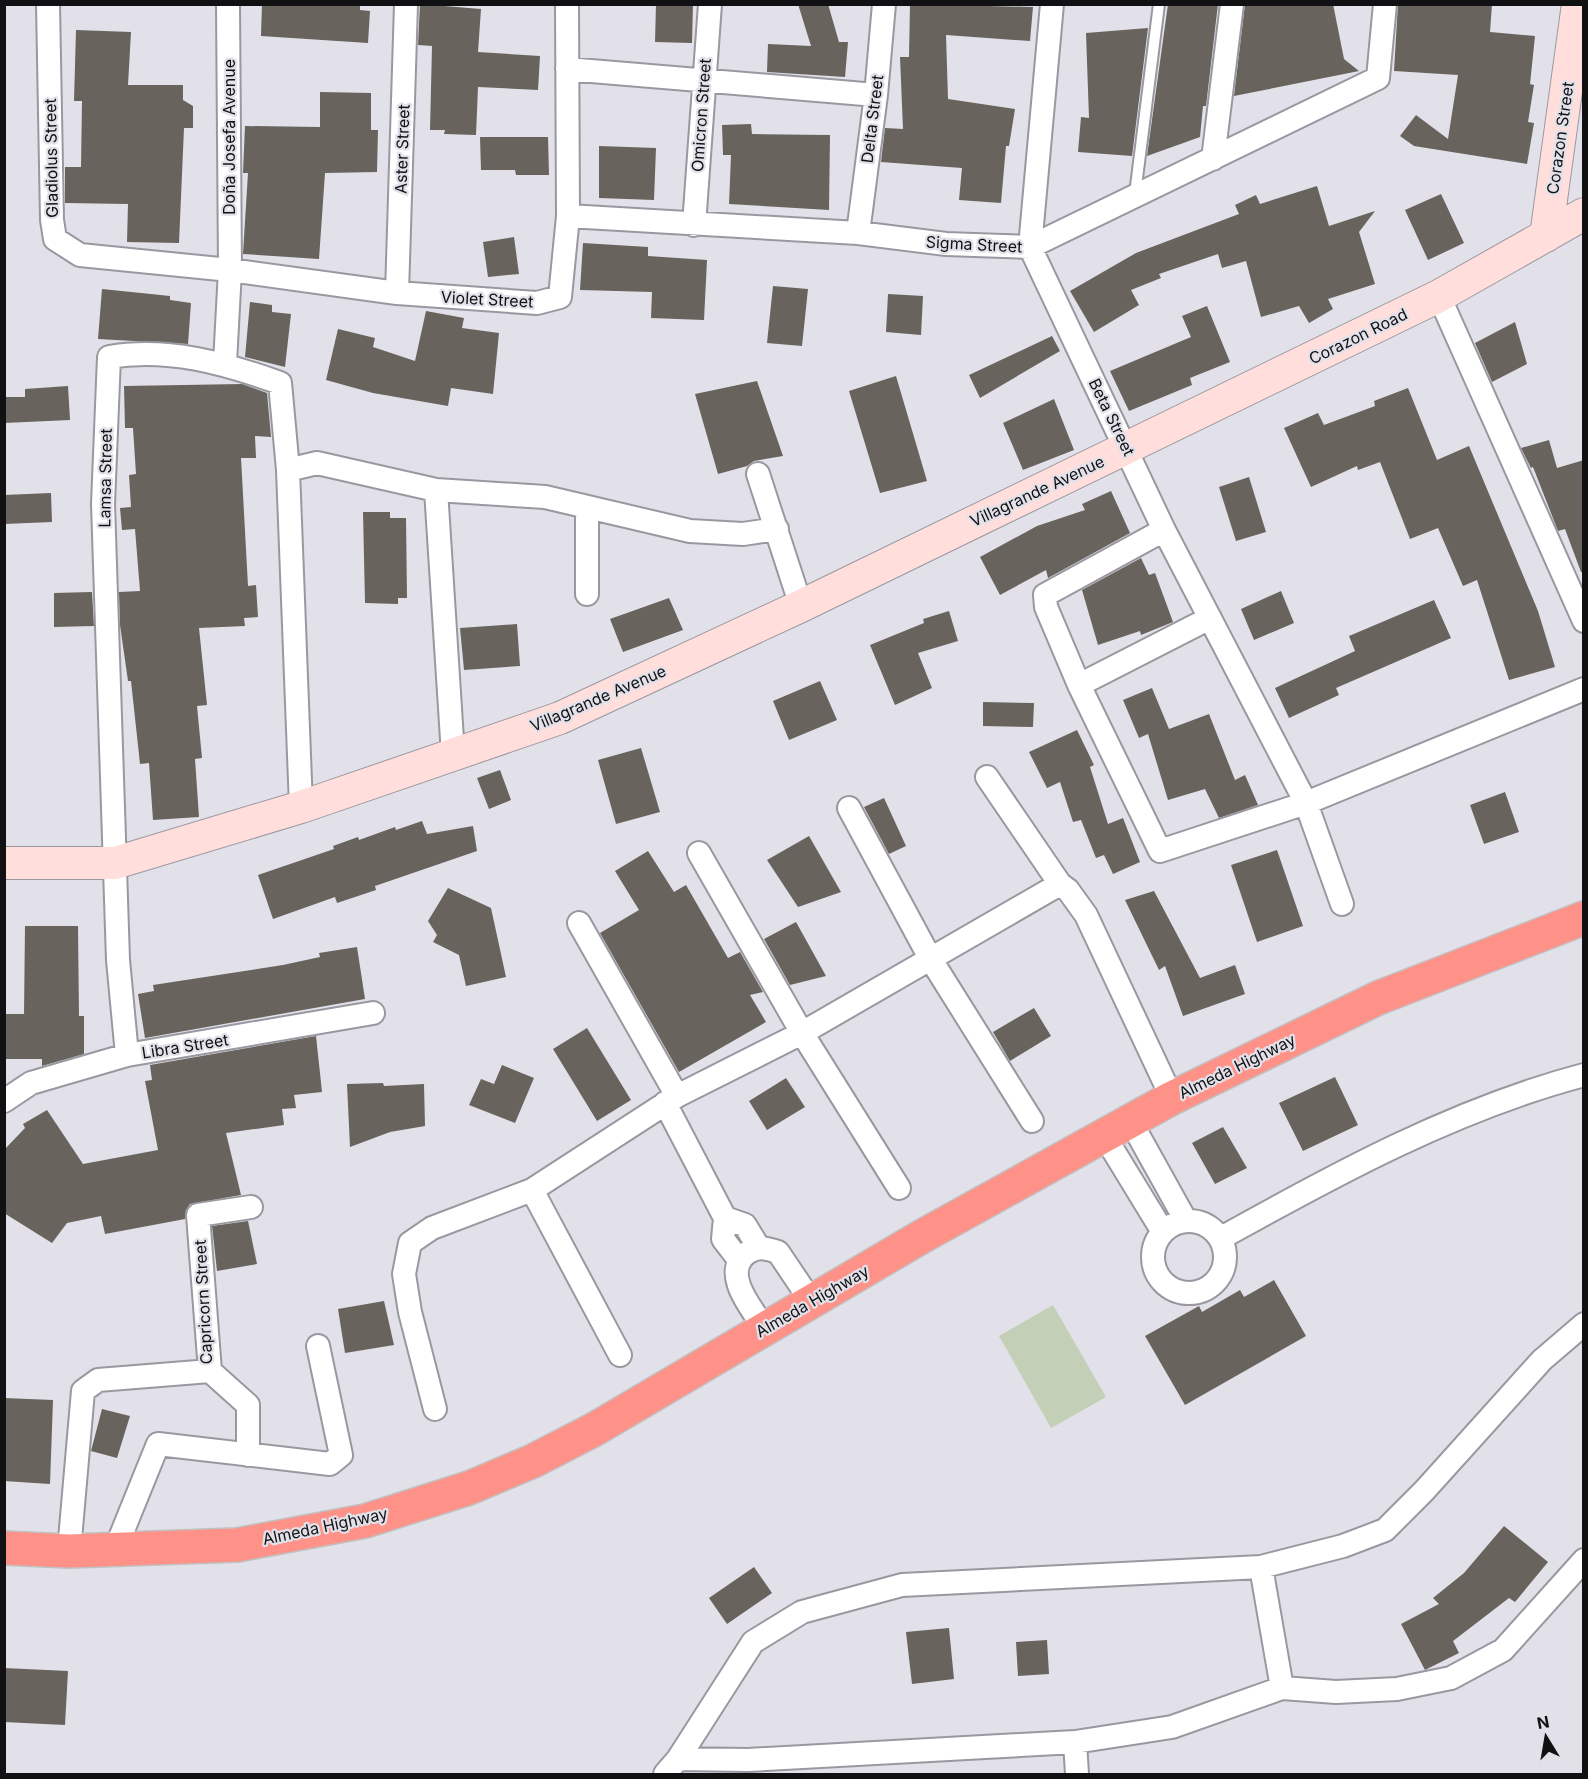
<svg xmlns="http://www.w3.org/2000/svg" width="1588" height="1779" font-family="Inter,sans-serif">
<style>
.green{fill:#c3cfb6}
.building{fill:#68635d}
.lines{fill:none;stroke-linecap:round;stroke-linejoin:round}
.lane-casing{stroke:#9998a0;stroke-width:14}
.street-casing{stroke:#9998a0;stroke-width:26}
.secondary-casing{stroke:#9998a0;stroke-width:34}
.highway-casing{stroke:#c1c1c2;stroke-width:36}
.lane{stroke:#fff;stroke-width:10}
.street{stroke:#fff;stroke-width:22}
.secondary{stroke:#ffdedb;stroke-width:32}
.highway{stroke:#ff9288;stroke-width:33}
.labels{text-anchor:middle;stroke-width:4.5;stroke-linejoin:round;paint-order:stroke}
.street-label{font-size:16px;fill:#111114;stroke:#e2e1e9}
</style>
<rect width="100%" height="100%" fill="#e2e1e9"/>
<path class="green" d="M 1053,1305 L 1106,1397 L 1051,1428 L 999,1336 Z"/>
<path class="building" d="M 262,4 L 360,4 L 360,10 L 370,11 L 368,43 L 261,36 Z
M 420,4 L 481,9 L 478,52 L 540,56 L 538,90 L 478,87 L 476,135 L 444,134 L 445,130 L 430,130 L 432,46 L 418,45 Z
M 656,4 L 693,4 L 692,43 L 655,42 Z
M 798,4 L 828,4 L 839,42 L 848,42 L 845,77 L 767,72 L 768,44 L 811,46 Z
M 910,4 L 1033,7 L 1030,41 L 946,35 L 948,99 L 1015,109 L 1009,146 L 1006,146 L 1001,203 L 959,200 L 962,168 L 881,162 L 885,128 L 903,129 L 900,57 L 909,57 Z
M 1168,4 L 1218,4 L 1206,106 L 1203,106 L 1200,137 L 1147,156 Z
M 1245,4 L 1333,4 L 1344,59 L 1359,71 L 1234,96 Z
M 1398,4 L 1492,4 L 1490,32 L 1535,36 L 1530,84 L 1534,85 L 1528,122 L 1534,123 L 1527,164 L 1414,146 L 1400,136 L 1416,115 L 1448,139 L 1458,75 L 1394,71 Z
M 1148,28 L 1132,156 L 1078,152 L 1081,117 L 1089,118 L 1086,33 Z
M 76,30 L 131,32 L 128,85 L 183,85 L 183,100 L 193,106 L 193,128 L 184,128 L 179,243 L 127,242 L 128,204 L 65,203 L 65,167 L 81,167 L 82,101 L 74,101 Z
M 320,92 L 371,93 L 371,130 L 378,130 L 377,172 L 325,173 L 319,259 L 243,254 L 248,173 L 243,173 L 245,126 L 320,127 Z
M 751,124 L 752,134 L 830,135 L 829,210 L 729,204 L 731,155 L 723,155 L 722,125 Z
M 480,137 L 548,137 L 549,175 L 516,175 L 515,170 L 481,170 Z
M 599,146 L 656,148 L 654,200 L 599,198 Z
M 1317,186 L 1329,226 L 1375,211 L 1359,232 L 1375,284 L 1328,299 L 1333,309 L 1309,323 L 1299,306 L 1261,317 L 1246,261 L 1222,268 L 1218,254 L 1159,274 L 1161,278 L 1131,290 L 1139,305 L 1094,332 L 1070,291 L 1136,253 L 1239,214 L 1235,205 L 1256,195 L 1260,204 Z
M 1441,194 L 1464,243 L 1428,260 L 1405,210 Z
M 514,237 L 519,274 L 488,277 L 483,242 Z
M 583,243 L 648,247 L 648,256 L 707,260 L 704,320 L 651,318 L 652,292 L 580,290 Z
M 773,286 L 808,289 L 802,346 L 767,343 Z
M 102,289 L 170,296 L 170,300 L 191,303 L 188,344 L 98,339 Z
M 888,294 L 923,296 L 921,335 L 886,332 Z
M 250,302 L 272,305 L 272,312 L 291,314 L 285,367 L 245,357 Z
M 1207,306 L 1230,362 L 1190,378 L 1192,385 L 1129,411 L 1110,371 L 1191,337 L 1182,316 Z
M 426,311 L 464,318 L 462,328 L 499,333 L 493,394 L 451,388 L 448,406 L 373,393 L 326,380 L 338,329 L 375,338 L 373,347 L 415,361 Z
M 1515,322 L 1527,364 L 1492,382 L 1475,343 Z
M 1052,336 L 1060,351 L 980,398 L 969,375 Z
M 896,376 L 927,481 L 880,493 L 849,391 Z
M 757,381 L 783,456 L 754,461 L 747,466 L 718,474 L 695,394 Z
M 242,384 L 267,393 L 271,437 L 255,436 L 256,458 L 241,458 L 248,586 L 256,585 L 258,617 L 244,618 L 245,626 L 199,628 L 207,705 L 197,706 L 202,758 L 195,759 L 199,817 L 153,820 L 149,763 L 140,764 L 131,681 L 128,681 L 120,625 L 119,592 L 140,591 L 135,529 L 122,530 L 120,508 L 131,507 L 129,475 L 136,474 L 133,428 L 125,428 L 124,386 Z
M 68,386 L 70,420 L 4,423 L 4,397 L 25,397 L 25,389 Z
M 1408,388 L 1437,460 L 1469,446 L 1538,611 L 1555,667 L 1509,680 L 1477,580 L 1463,586 L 1438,528 L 1410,539 L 1380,462 L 1358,470 L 1357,466 L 1311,487 L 1284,428 L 1318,413 L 1324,425 L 1375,406 L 1374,401 Z
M 1054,399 L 1074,450 L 1023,470 L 1003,423 Z
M 1549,440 L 1557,468 L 1584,460 L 1584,572 L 1581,572 L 1565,529 L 1558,531 L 1533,467 L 1531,468 L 1521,448 Z
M 1249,477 L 1266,532 L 1236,541 L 1219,487 Z
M 1111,491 L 1130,533 L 1048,578 L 1046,570 L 1000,595 L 980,557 L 1037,526 L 1085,510 L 1082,504 Z
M 51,493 L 52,522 L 4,524 L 4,495 Z
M 363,512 L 390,512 L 390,518 L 406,518 L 407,598 L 398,598 L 398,604 L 365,603 Z
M 1141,558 L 1149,575 L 1155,573 L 1173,622 L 1141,635 L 1140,631 L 1098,645 L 1082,590 Z
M 1281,591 L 1294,623 L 1254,640 L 1241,609 Z
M 92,592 L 94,626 L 54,627 L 54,593 Z
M 669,598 L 683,630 L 623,652 L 610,619 Z
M 1434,600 L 1451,638 L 1336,688 L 1339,695 L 1289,718 L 1275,688 L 1355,651 L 1349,636 Z
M 949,611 L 958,641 L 918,653 L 932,688 L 895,705 L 870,645 L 924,623 L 923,619 Z
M 517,624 L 520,666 L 464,670 L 460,628 Z
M 820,681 L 837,720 L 789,740 L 773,701 Z
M 1152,688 L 1169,729 L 1209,714 L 1235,780 L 1245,775 L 1258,805 L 1219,818 L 1205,789 L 1168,800 L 1148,734 L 1139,738 L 1123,700 Z
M 983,702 L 1034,703 L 1033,727 L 983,726 Z
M 1077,730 L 1094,765 L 1090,767 L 1108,824 L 1123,818 L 1140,862 L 1113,874 L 1104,855 L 1096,858 L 1081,820 L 1073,822 L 1060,782 L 1047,788 L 1029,752 Z
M 641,748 L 660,812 L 616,824 L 598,760 Z
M 500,770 L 511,800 L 489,809 L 477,778 Z
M 1505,792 L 1519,832 L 1484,844 L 1470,805 Z
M 884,798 L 906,846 L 889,854 L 864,807 Z
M 422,821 L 427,834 L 473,826 L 477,851 L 375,886 L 376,890 L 337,903 L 335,897 L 273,919 L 258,875 L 334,849 L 333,846 L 358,837 L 359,840 L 395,827 L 396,830 Z
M 809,836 L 841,892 L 798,907 L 767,860 Z
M 1277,850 L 1303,926 L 1257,942 L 1231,865 Z
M 648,851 L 674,892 L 686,885 L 728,958 L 740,952 L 763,992 L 750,995 L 766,1022 L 679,1072 L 600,933 L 639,910 L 615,871 Z
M 448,888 L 491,908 L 506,977 L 466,986 L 459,955 L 433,942 L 437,935 L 428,921 Z
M 1154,891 L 1200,978 L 1235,965 L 1245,994 L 1183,1016 L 1165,966 L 1159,970 L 1125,900 Z
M 796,922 L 826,976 L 790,985 L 764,939 Z
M 25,926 L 78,926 L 79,1016 L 84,1016 L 84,1054 L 42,1066 L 42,1059 L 4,1059 L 4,1014 L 24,1014 Z
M 357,947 L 365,999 L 145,1038 L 138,994 L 154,991 L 153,985 L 283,965 L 320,957 L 319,953 Z
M 1034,1008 L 1051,1036 L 1010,1061 L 993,1032 Z
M 587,1028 L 631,1100 L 597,1121 L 553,1049 Z
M 316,1036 L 322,1092 L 294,1095 L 296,1108 L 282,1109 L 284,1125 L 226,1133 L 241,1195 L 190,1204 L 186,1210 L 185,1219 L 105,1234 L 101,1216 L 67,1223 L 52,1243 L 4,1213 L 4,1150 L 25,1128 L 23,1124 L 47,1110 L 83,1164 L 158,1150 L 145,1081 L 152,1080 L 150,1065 Z
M 502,1065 L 534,1078 L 515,1123 L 469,1105 L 481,1079 L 494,1084 Z
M 1335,1077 L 1358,1125 L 1303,1151 L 1279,1103 Z
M 786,1078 L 805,1107 L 767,1130 L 749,1101 Z
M 383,1083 L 384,1086 L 424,1084 L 425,1126 L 390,1132 L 350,1147 L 347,1084 Z
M 1223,1127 L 1247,1168 L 1215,1184 L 1192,1143 Z
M 248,1221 L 257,1264 L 217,1271 L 212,1226 Z
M 1274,1280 L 1306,1336 L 1185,1405 L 1145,1336 L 1199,1306 L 1202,1312 L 1240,1290 L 1244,1297 Z
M 384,1301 L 394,1345 L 345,1353 L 338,1309 Z
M 4,1398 L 53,1400 L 50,1484 L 4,1481 Z
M 102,1409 L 130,1416 L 117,1458 L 91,1451 Z
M 1504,1526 L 1548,1562 L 1515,1602 L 1509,1598 L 1453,1641 L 1459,1653 L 1425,1670 L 1401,1624 L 1439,1604 L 1433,1598 L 1464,1573 Z
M 754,1567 L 772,1593 L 727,1624 L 709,1598 Z
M 949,1628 L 954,1679 L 912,1684 L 906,1632 Z
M 1047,1640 L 1049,1674 L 1018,1676 L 1016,1642 Z
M 4,1668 L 68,1671 L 65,1725 L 4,1722 Z"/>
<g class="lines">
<defs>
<path id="lane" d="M 1135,194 L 1159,4"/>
<path id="street" d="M 48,4 L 52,220 L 55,239 L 80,255 L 230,270 L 397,293 L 537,303 L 560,297 L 568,216 L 567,4
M 1052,4 L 1030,247 L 1164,530 L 1306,803 L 1342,904
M 567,69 L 876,95
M 1213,159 L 1232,4
M 568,216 L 858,233 L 946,244 L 1030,247 L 1378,78 L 1385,4
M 694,225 L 710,4
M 858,233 L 876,95 L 884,4
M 397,293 L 406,4
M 1439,296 L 1584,621
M 225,363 L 230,270 L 228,4
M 758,474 L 801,606
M 436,490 L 453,755
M 587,507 L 587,594
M 1164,530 L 1045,595 L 1046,607 L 1079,685 L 1160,851 L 1306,803 L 1584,689
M 1079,685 L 1210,618
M 987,777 L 1060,884
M 301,807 L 288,470 L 317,463 L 436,490 L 545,497 L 690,531 L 743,534 L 777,529
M 849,808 L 930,958 L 1032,1121
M 699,853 L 802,1033 L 899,1188
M 579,923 L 677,1096
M 127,1055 L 118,960 L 103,504 L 109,357 C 168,347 224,363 280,383 L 288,470
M 4,1101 L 31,1083 L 127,1055 L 373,1013
M 665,1103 L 725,1218 L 723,1239 L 740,1261
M 1131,1122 L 1186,1221
M 1105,1137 L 1163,1232
M 532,1190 L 620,1355
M 725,1218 L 745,1225 L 759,1248
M1153 1257a36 36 0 1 1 72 0a36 36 0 1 1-72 0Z
M 1221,1238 C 1336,1174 1455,1109 1584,1075
M 765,1329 C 753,1310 720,1273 747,1253 C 757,1246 767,1248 778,1252 L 811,1301
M 210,1371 L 248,1405 L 248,1455
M 435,1409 L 410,1312 L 404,1274 L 410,1243 L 432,1228 L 532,1190 L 677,1096 L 802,1033 L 1060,884 L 1068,890 L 1086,915 L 1172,1098
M 115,1550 L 158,1444 L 330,1464 L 341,1455 L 318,1346
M 69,1551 L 83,1391 L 98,1380 L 210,1371 L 198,1215 L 251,1207
M 1261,1567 L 1282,1688
M 1075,1742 L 1077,1774
M 678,1759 L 748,1760 L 1075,1742 L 1172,1727 L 1282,1688 L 1336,1692 L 1397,1689 L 1451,1678 L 1503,1650 L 1584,1560
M 665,1774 L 678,1759 L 753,1642 L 802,1612 L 902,1585 L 1261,1567 L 1343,1546 L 1385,1530 L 1424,1491 L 1542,1360 L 1584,1324"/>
<path id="secondary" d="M 1546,236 L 1578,4
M 4,863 L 115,863 L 301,807 L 560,718 L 801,606 L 1439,296 L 1584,214"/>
<path id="highway" d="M 4,1548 L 69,1551 L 237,1545 L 365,1521 L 469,1488 L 533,1461 L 595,1429 L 921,1237 L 1172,1098 L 1378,998 L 1584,918"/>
</defs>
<use href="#lane" class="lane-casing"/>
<use href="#street" class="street-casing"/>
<use href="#secondary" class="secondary-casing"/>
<use href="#highway" class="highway-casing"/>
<use href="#lane" class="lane"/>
<use href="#street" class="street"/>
<use href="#secondary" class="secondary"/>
<use href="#highway" class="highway"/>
</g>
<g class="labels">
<g class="street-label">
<text transform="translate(701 115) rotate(-86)" y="6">Omicron Street</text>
<text transform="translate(872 119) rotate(-83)" y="6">Delta Street</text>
<text transform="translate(229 137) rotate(-90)" y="6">Doña Josefa Avenue</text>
<text transform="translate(1560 138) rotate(-82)" y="6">Corazon Street</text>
<text transform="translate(402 149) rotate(-88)" y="6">Aster Street</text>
<text transform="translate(51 158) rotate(-91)" y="6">Gladiolus Street</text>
<text transform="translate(974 244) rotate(3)" y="6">Sigma Street</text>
<text transform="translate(487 299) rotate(3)" y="6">Violet Street</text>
<text transform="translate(1358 336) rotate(-26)" y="6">Corazon Road</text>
<text transform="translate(1112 417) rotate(64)" y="6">Beta Street</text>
<text transform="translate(105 478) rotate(-89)" y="6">Lamsa Street</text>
<text transform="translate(1037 491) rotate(-25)" y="6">Villagrande Avenue</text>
<text transform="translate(598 698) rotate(-23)" y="6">Villagrande Avenue</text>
<text transform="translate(185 1046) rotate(-9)" y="6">Libra Street</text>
<text transform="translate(1237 1066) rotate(-26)" y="6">Almeda Highway</text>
<text transform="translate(812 1301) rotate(-30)" y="6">Almeda Highway</text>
<text transform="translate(203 1302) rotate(-93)" y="6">Capricorn Street</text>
<text transform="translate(325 1526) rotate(-12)" y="6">Almeda Highway</text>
</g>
</g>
<rect width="1588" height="1779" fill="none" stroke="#111114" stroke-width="12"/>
<g transform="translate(1546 1737) rotate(349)" stroke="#e2e1e9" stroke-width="4.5" paint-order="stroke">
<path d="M0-4.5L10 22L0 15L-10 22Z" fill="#111114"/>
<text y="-9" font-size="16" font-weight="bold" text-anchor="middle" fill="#111114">N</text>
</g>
</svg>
